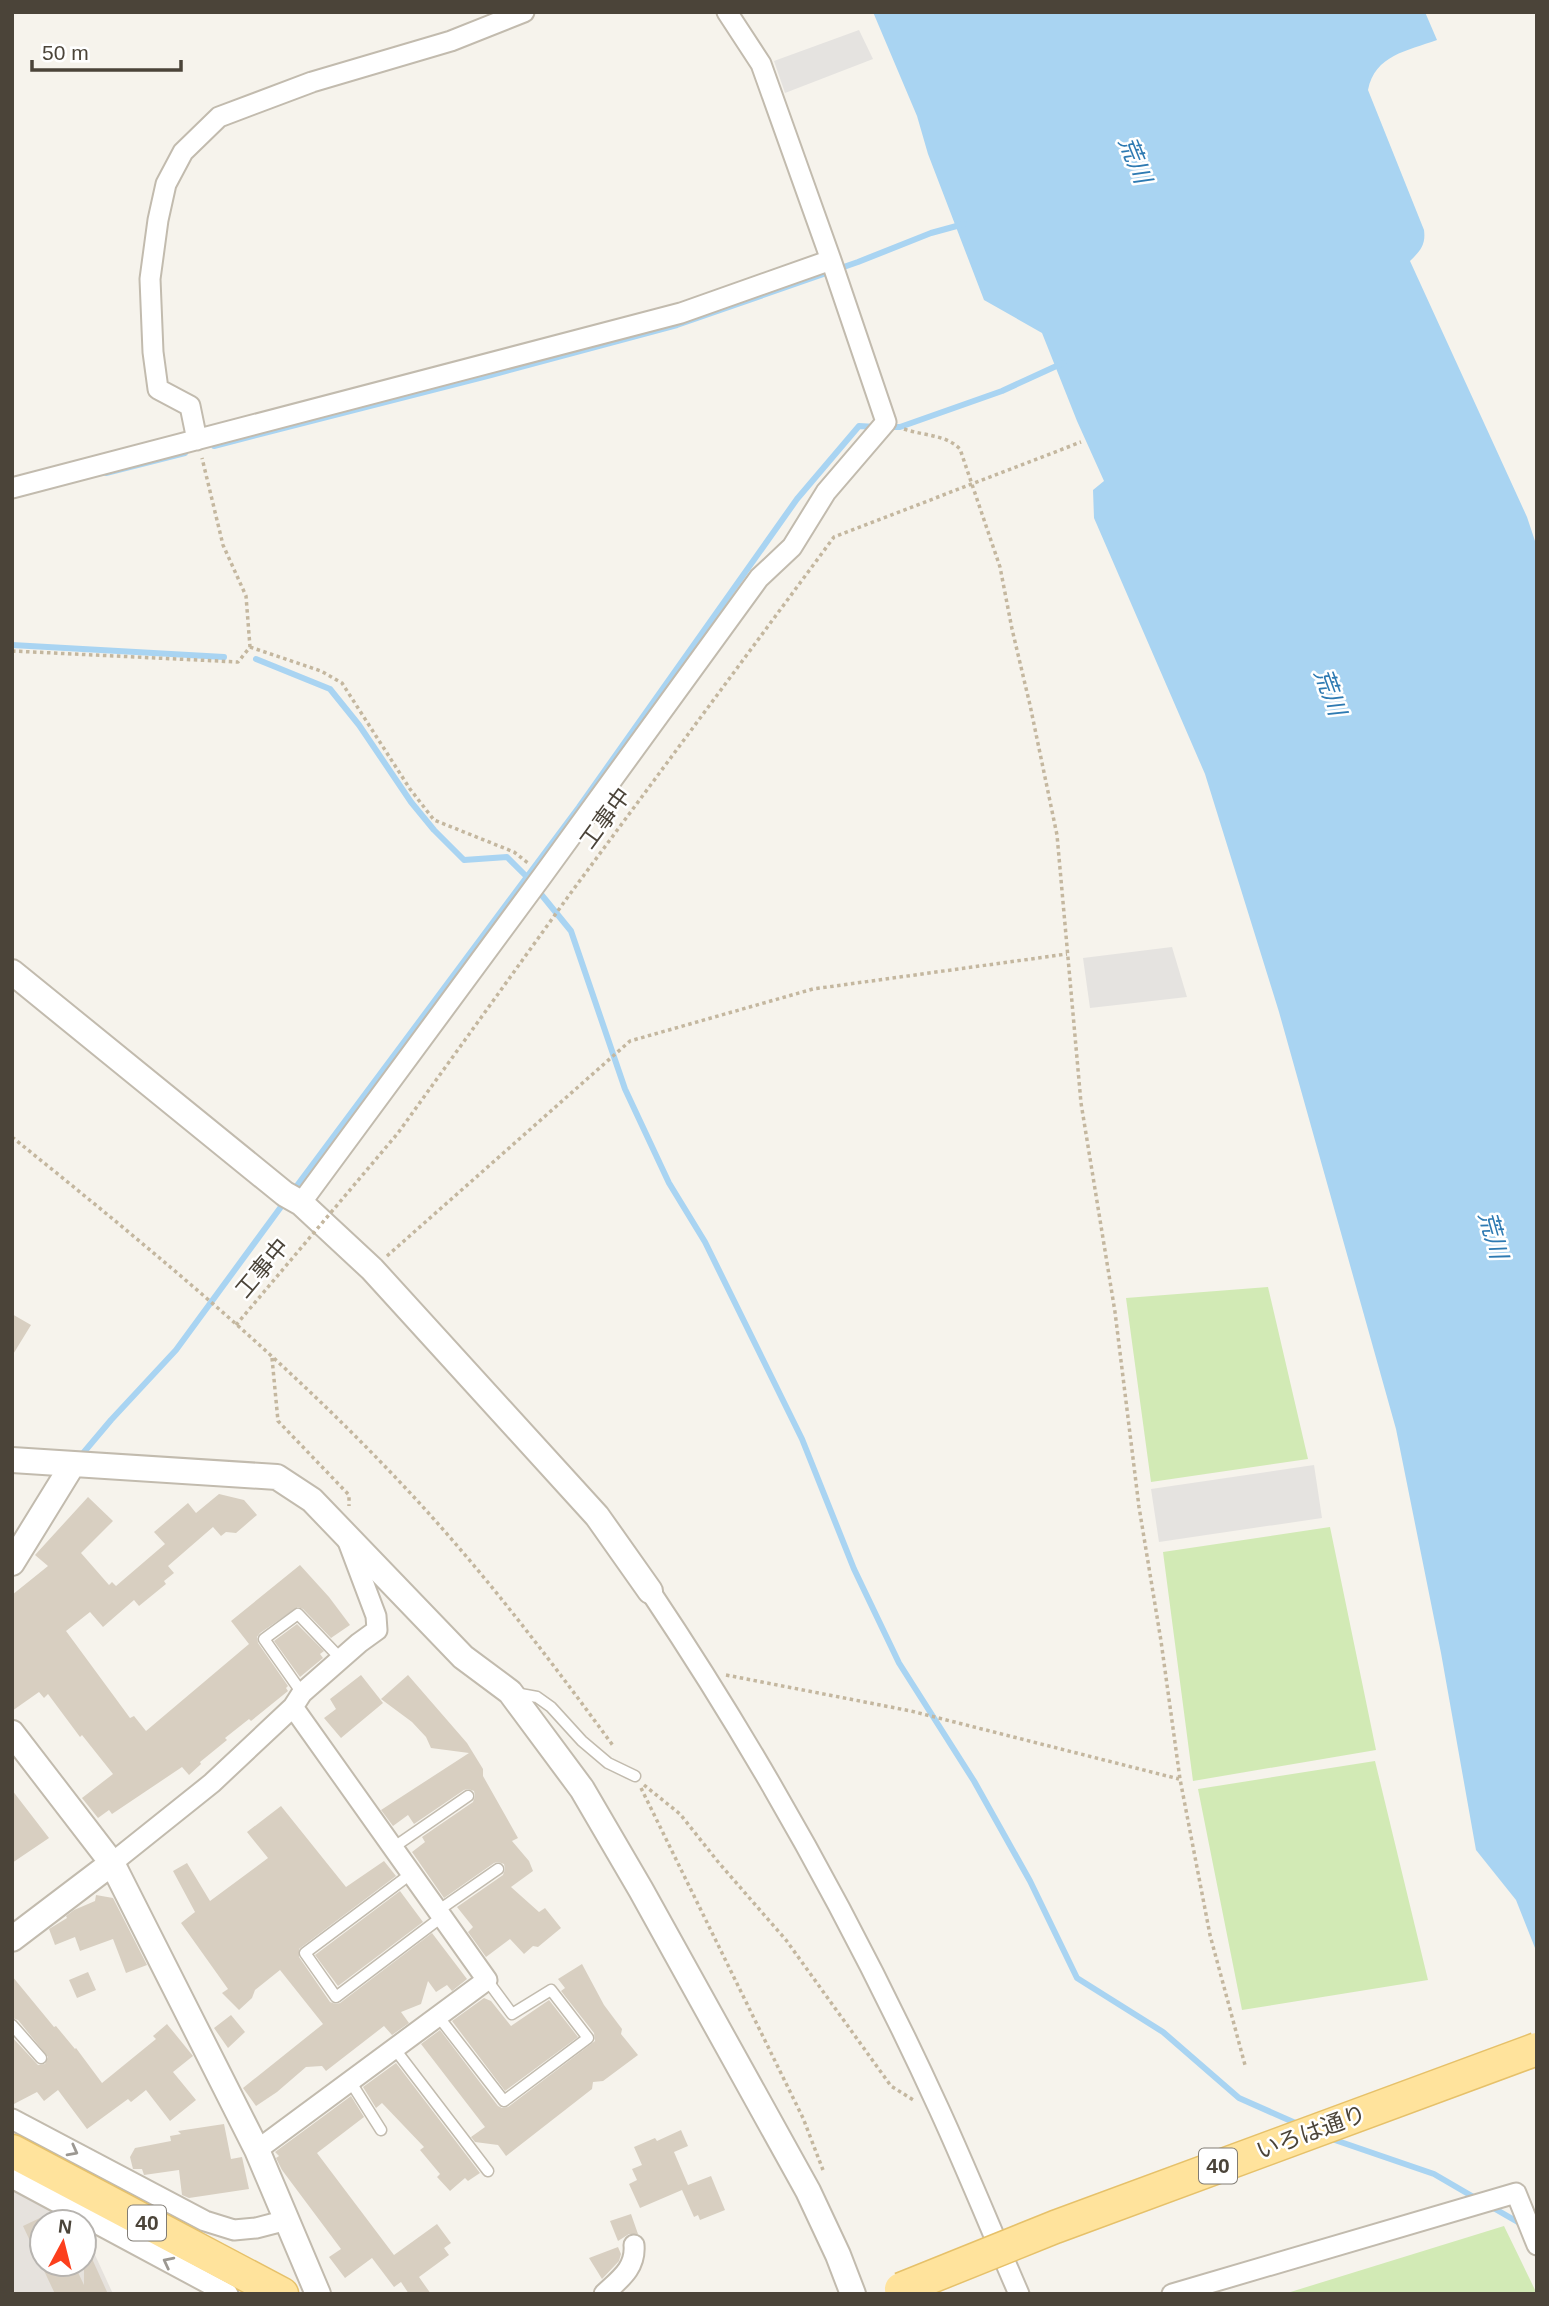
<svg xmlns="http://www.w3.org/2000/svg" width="1549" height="2306" font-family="Helvetica,'Noto Sans JP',sans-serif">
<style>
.industrial{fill:#e6e2dd}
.green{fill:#d2eab5}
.parking{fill:#e5e3e0}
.water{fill:#a9d4f2}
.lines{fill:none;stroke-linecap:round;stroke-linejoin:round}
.stream{stroke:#a9d4f2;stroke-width:6}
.building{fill:#d8cfc1}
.service-casing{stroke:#c2bbae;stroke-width:13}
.minor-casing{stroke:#c2bbae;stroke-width:23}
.tertiary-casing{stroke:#c2bbae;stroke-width:28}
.primary-casing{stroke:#e6c16a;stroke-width:35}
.path{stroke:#c4b79f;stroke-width:3.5;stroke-dasharray:3.5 3.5;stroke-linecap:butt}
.service{stroke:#fff;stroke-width:10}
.minor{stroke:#fff;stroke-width:19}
.tertiary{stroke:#fff;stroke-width:24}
.primary{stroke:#ffe39c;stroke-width:32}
.primary-bridge-casing{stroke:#e6c16a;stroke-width:35;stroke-linecap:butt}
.path-bridge{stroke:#c4b79f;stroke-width:3.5;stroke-dasharray:3.5 3.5;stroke-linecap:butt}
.primary-bridge{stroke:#ffe39c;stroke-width:32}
.oneway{stroke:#9c9892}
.labels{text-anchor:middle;stroke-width:5;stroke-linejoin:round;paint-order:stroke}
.shield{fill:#fff;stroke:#817c74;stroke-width:2}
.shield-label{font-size:21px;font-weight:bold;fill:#4b4439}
.street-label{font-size:23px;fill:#4b4439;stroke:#fff}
.water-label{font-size:24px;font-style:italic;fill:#2e7ab2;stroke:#fff}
</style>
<rect width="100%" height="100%" fill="#f6f3ec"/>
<path class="industrial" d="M 12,2185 L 78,2222 L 42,2222 L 42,2264 L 84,2264 L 84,2231 L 113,2294 L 12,2294 Z"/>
<path class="green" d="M 1268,1287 L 1308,1459 L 1151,1482 L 1126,1298 Z
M 1330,1527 L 1376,1750 L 1193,1781 L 1163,1552 Z
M 1375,1761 L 1428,1980 L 1242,2010 L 1198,1789 Z
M 1504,2226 L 1537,2294 L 1284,2294 Z"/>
<path class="parking" d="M 859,30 L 873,59 L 785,93 L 774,61 Z
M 1172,947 L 1187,997 L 1090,1008 L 1083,958 Z
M 1314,1465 L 1322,1518 L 1159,1542 L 1151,1489 Z"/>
<path class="water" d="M 873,12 L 1425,12 L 1437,40 C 1407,51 1375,55 1368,90 L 1424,230 C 1426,245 1420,251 1410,261 L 1527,517 L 1537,547 L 1537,1953 L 1516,1900 L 1476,1850 L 1441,1653 L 1396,1429 L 1279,1012 L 1205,774 L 1094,518 L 1093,490 L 1104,481 L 1077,421 L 1042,333 L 984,300 L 928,154 L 917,116 Z"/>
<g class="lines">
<path class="stream" d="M 887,427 L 900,427 L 1002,391 L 1063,363
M 214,446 L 491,375 L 677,325 L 858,262 L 931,233 L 964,224
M 106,473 L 185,453
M 12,645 L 224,657
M 256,659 L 330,689 L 359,725 L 411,802 L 434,830 L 464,860 L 507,857 L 527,877 L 571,931 L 625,1089 L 669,1183 L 705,1242 L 802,1439 L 854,1569 L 899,1663 L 974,1781 L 1030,1881 L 1077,1978 L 1163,2032 L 1239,2098 L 1300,2125
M 293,1191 L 579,807 L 797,499 L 859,426 L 876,427
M 84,1452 L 111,1420 L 176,1350 L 286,1200
M 1329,2138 L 1434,2174 L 1477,2199
M 1490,2206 L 1523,2225"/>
</g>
<path class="building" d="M 12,1314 L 31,1325 L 12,1356 Z
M 219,1494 L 244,1500 L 257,1515 L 236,1533 L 226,1532 L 221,1536 L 213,1527 L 168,1566 L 174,1573 L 164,1581 L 166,1584 L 139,1606 L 134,1600 L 103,1627 L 90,1612 L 66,1631 L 130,1718 L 134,1716 L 146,1731 L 249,1644 L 231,1621 L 300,1565 L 329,1597 L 350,1625 L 331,1638 L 303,1609 L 298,1607 L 260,1633 L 257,1637 L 258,1643 L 288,1686 L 286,1688 L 288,1691 L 251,1721 L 249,1719 L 225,1738 L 227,1740 L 200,1762 L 201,1764 L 189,1775 L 182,1767 L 112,1814 L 109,1810 L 98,1818 L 82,1798 L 113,1774 L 82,1735 L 80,1737 L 48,1694 L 44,1698 L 39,1692 L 12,1711 L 12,1595 L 48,1566 L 35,1555 L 88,1497 L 113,1521 L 81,1553 L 109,1585 L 112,1582 L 116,1586 L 165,1544 L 154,1532 L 188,1503 L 196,1513 Z
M 297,1624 L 324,1651 L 320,1654 L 323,1658 L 300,1677 L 274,1641 Z
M 361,1675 L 383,1703 L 341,1738 L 324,1718 L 336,1709 L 330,1699 Z
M 408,1675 L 467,1743 L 483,1769 L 483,1776 L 518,1838 L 512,1841 L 529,1861 L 533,1871 L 511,1887 L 539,1912 L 545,1908 L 561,1928 L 538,1947 L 533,1946 L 524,1954 L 510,1939 L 486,1957 L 468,1932 L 473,1927 L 457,1907 L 503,1875 L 505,1869 L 504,1864 L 498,1862 L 494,1863 L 444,1898 L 412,1852 L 425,1842 L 422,1837 L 473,1802 L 475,1796 L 474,1791 L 468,1789 L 464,1790 L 414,1824 L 408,1815 L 393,1826 L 381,1810 L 469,1753 L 431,1748 L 426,1737 L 412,1722 L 381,1699 Z
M 12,1790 L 49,1838 L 12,1863 Z
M 281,1806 L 346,1887 L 384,1861 L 396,1876 L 299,1949 L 299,1957 L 330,2002 L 336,2004 L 340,2003 L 432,1933 L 467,1979 L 452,1991 L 447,1985 L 436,1992 L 428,1981 L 421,2004 L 401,2012 L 409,2023 L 392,2035 L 384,2026 L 326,2071 L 322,2066 L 306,2067 L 277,2092 L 256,2106 L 243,2088 L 323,2024 L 280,1970 L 255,1990 L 252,1998 L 239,2010 L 222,1993 L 228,1989 L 181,1923 L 195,1912 L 173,1871 L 187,1863 L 210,1901 L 268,1858 L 247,1832 Z
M 400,1891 L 423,1922 L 338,1986 L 315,1955 Z
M 96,1895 L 113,1898 L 147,1965 L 126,1973 L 113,1939 L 80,1951 L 75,1937 L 55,1945 L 49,1929 L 67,1918 L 66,1916 L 74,1910 L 95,1901 Z
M 582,1964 L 604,2005 L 622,2029 L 621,2034 L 638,2055 L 603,2081 L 593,2082 L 592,2089 L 506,2156 L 498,2145 L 475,2142 L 471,2137 L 485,2127 L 421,2044 L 440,2030 L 498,2106 L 502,2108 L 508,2107 L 595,2041 L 594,2033 L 561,1991 L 565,1988 L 558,1979 Z
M 88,1972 L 96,1990 L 77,1998 L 69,1980 Z
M 12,1976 L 54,2027 L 56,2026 L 75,2049 L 76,2048 L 102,2083 L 156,2039 L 153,2036 L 167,2024 L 193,2056 L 173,2072 L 196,2100 L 170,2121 L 146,2090 L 131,2102 L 128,2099 L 87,2129 L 58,2090 L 44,2101 L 37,2092 L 12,2105 L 12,2037 L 38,2065 L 45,2064 L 48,2057 L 18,2020 L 12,2018 Z
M 484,1998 L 491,2001 L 511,2026 L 549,2000 L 578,2037 L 505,2091 L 452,2021 Z
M 231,2015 L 245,2032 L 228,2048 L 214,2028 Z
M 396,2063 L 480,2173 L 468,2181 L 465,2178 L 450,2191 L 437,2177 L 440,2174 L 420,2150 L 424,2147 L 382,2103 L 376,2108 L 363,2087 Z
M 351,2096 L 364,2117 L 317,2153 L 394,2255 L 437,2224 L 451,2243 L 444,2248 L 449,2255 L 419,2277 L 431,2294 L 409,2294 L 401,2282 L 394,2287 L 372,2258 L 345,2278 L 329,2257 L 341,2249 L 282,2170 L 276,2158 L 279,2156 L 275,2152 Z
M 224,2124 L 231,2159 L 242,2157 L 249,2189 L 189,2198 L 182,2195 L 179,2170 L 144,2175 L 142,2169 L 133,2169 L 130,2157 L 135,2148 L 171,2141 L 170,2136 L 181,2134 L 178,2131 Z
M 681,2130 L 688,2146 L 674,2152 L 688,2185 L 711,2176 L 725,2210 L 700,2220 L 698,2215 L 694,2217 L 682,2190 L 640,2208 L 629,2184 L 637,2180 L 632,2169 L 642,2165 L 634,2147 L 655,2138 L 657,2141 Z
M 631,2214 L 638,2234 L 629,2234 L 618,2241 L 610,2221 Z
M 42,2217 L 42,2264 L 74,2264 L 84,2285 L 84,2241 L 108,2294 L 55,2294 L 23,2226 Z
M 618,2247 L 621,2254 L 619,2261 L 602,2279 L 589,2258 Z"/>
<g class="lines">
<defs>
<path id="service" d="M 302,1693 L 264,1639 L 298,1614 L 341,1659
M 515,1693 L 537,1697 L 551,1707 L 582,1741 L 608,1763 L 635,1776
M 394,1847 L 468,1796
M 412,1873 L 305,1953 L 336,1997 L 443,1916
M 439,1910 L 498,1869
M 438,2016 L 504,2101 L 588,2038 L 551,1990 L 512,2014 L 487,1980
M 12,2025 L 41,2058
M 394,2048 L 488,2171
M 350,2081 L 381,2130"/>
<path id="minor" d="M 197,440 L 190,406 L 158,389 L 153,352 L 150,279 L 158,220 L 166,184 L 183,152 L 219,117 L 312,82 L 451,41 L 524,12
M 12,488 L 681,313 L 831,260
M 301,1203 L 543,875 L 759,578 L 792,547 L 826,492 L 886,422 L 831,260 L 761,64 L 727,12
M 650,1591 C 760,1755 857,1930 939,2109 C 967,2170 992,2232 1019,2294
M 112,1863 L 212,1783 L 293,1707 L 302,1693 L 359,1643 L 377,1630 L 376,1616 L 347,1539
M 12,2119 L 205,2221 L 234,2230 L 256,2228 L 287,2220
M 257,2150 L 487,1980 L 293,1707
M 12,2178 L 228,2294
M 604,2294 C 620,2279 636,2268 634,2245
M 1172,2294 L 1516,2193 L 1537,2245"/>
<path id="tertiary" d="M 12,972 L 285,1194 L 301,1203 L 372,1269 L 597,1516 L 650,1591
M 12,1460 L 277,1477 L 312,1500 L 463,1657 L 510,1692 L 582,1789 L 641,1890 L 808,2191 L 838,2255 L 853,2294
M 12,1563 L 73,1464
M 12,1733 L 112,1863 L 257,2150 L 318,2294
M 12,1939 L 112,1863"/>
<path id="primary" d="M 12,2151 L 282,2294"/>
</defs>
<use href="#service" class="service-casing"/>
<use href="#minor" class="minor-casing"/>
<use href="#tertiary" class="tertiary-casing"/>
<use href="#primary" class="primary-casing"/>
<path class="path" d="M 904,429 C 924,436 945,434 960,449 L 1000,567 L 1012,629 L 1030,705 L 1057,835 L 1081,1103 L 1115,1312 L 1139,1507 L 1161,1641 L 1180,1779 L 1210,1935 L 1245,2065
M 250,647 L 321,671 L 342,683 L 410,789 L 434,820 L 514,852 L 528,863
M 12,651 L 238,662 L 250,647 L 246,596 L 223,545 L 202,458
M 12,1137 C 146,1245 279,1354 397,1479 C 476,1562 546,1654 614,1747
M 387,1256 L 630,1041 L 813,989 L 1067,954
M 272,1358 L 278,1421 L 349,1495 L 349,1506
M 726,1675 L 911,1711 L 1179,1779
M 644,1785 L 680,1814 L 719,1863 L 786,1940 L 891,2086 L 915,2101
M 641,1788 L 803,2118 L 823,2170"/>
<use href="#service" class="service"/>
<use href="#minor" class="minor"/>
<use href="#tertiary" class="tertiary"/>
<use href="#primary" class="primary"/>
<defs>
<path id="primary-bridge" d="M 901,2289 L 1055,2227 L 1537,2049"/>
</defs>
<use href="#primary-bridge" class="primary-bridge-casing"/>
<path class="path-bridge" d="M 236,1325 L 398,1133 L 570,894 L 834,537 L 1081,442"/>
<use href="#primary-bridge" class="primary-bridge"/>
</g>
<defs><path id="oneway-chevron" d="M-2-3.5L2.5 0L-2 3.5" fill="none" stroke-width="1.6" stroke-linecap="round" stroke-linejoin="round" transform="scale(1.75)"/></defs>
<g class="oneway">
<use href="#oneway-chevron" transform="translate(73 2151) rotate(28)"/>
<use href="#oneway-chevron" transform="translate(168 2262) rotate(-153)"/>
</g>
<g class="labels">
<g class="shield">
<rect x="1199" y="2148.5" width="38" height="35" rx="5"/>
<rect x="128" y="2205.5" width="38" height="35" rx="5"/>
</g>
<g class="shield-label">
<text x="1218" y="2173">40</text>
<text x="147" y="2230">40</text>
</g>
<g class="street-label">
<text transform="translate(605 818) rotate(-54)" y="8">工事中</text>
<text transform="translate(262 1268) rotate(-50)" y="8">工事中</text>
<text transform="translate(1311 2132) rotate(-20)" y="8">いろは通り</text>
</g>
<g class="water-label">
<text transform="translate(1135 160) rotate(68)" y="8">荒川</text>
<text transform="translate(1330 692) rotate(70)" y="8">荒川</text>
<text transform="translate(1493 1235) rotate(74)" y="8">荒川</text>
</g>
</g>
<rect width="1549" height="2306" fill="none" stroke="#4b4439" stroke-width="28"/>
<g transform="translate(63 2243) rotate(7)"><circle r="33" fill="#ffffff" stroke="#b7b4b0" stroke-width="2"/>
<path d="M0-5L12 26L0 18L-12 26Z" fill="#fc3f1d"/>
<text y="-10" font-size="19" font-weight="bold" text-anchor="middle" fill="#4b4439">N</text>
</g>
<path d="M32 60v10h149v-10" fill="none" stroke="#4b4439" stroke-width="3.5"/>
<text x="42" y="60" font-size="21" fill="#4b4439" stroke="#ffffff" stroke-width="5" paint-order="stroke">50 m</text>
</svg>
